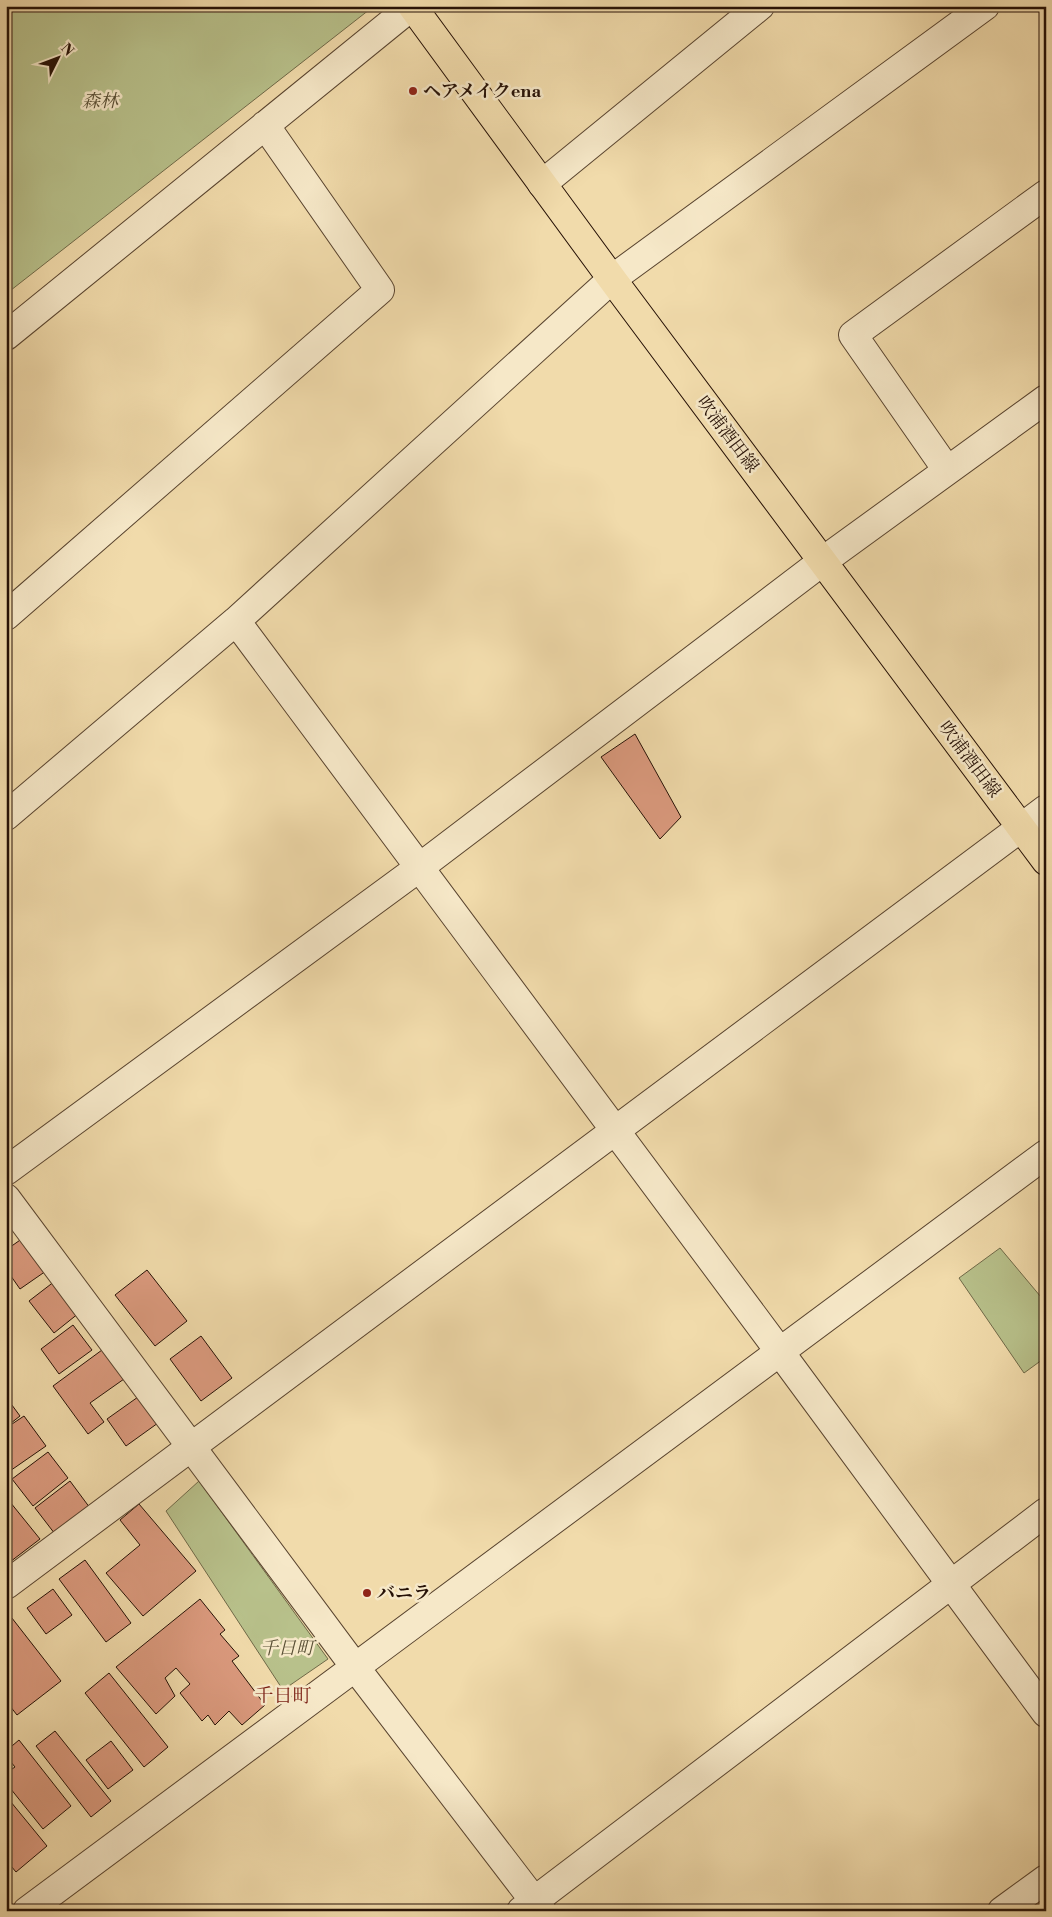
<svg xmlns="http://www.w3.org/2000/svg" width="1052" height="1917" font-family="'Libre Bodoni','Noto Serif JP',serif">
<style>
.green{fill:#b8c18b;stroke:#6f6948}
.building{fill:#db9a7e;stroke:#261106}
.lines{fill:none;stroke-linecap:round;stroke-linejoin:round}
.minor-casing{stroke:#59442f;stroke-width:30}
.major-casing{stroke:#261106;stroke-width:30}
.minor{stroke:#f6e8c8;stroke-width:28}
.major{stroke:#f1dbab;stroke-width:28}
.poi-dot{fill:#8f2418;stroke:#f6e8c8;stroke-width:2}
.labels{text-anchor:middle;stroke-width:5;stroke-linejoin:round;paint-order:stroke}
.poi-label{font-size:18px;font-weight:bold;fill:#261106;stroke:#f6e8c8;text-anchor:start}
.park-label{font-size:18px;font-style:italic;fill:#594f35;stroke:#f6e8c8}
.street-label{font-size:18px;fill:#261106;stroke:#f6e8c8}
.neighbourhood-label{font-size:19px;fill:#7a1f14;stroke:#f6e8c8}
</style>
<rect width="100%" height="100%" fill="#f1dbab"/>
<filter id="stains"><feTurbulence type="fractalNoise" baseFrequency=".004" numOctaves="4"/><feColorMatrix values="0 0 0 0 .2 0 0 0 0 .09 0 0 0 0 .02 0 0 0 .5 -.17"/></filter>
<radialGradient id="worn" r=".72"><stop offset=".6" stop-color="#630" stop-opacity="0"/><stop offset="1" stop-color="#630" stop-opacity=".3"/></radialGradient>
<path class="green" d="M 6,6 L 374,6 L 6,294 Z
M 1000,1248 L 1046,1303 L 1046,1357 L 1024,1373 L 959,1278 Z
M 199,1481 L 328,1659 L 283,1690 L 166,1511 Z"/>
<path class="building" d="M 635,734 L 681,817 L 660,839 L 601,757 Z
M 23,1238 L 46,1271 L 20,1289 L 6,1269 L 6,1250 Z
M 147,1270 L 187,1321 L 155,1346 L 115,1295 Z
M 55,1281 L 79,1313 L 54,1333 L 29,1301 Z
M 73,1325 L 92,1350 L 59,1374 L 41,1349 Z
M 201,1336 L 232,1378 L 201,1401 L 170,1359 Z
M 102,1350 L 124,1379 L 90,1403 L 104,1422 L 88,1434 L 53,1386 Z
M 6,1397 L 20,1416 L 6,1427 Z
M 138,1397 L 158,1423 L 126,1446 L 107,1419 Z
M 24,1416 L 46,1446 L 7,1473 L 6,1428 Z
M 48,1452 L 68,1478 L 33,1506 L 12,1479 Z
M 70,1481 L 90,1508 L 55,1534 L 35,1508 Z
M 6,1497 L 40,1539 L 6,1565 Z
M 139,1504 L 196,1571 L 143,1616 L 106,1573 L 140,1545 L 120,1520 Z
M 85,1560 L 131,1623 L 106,1642 L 59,1579 Z
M 53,1589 L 72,1615 L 46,1634 L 27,1608 Z
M 200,1599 L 225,1630 L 220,1634 L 239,1656 L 232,1661 L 265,1705 L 242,1725 L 229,1711 L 215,1725 L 208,1715 L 202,1721 L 180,1693 L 190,1684 L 176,1668 L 165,1678 L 175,1696 L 156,1714 L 116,1667 Z
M 8,1613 L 61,1681 L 17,1715 L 6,1701 L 6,1614 Z
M 109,1673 L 168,1747 L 144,1767 L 85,1693 Z
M 55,1731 L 111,1801 L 91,1817 L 36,1746 Z
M 19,1740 L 71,1806 L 43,1829 L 6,1783 L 6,1773 L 15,1767 L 6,1756 L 6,1751 Z
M 111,1741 L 133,1770 L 108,1789 L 86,1760 Z
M 6,1796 L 47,1846 L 16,1872 L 6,1860 Z"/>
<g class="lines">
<defs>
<path id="minor" d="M 542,184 L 760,6
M 6,336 L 412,6
M 947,470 L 853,335 L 1046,194
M 6,616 L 380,290 L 265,125
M 236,621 L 780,1352 L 1046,1713
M 6,816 L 236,621 L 612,279 L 985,6
M 6,1171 L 420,867 L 823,561 L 1046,399
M 6,1198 L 355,1667 L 542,1911
M 6,1585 L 1046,809
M 27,1911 L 1046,1154
M 521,1911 L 1046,1512
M 1002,1911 L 1046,1879"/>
<path id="major" d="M 412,6 L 612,279 L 1046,861"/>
</defs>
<use href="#minor" class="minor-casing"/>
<use href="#major" class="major-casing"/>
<use href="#minor" class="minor"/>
<use href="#major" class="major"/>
</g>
<g class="poi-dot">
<circle cx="413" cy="91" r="5"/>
<circle cx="367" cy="1593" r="5"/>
</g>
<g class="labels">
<g class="poi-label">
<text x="423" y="97">ヘアメイクena</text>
<text x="377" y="1599">バニラ</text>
</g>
<g class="park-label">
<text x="100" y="107">森林</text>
<text x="287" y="1654">千日町</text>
</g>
<g class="street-label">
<text transform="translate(728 434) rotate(53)" y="6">吹浦酒田線</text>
<text transform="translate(970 759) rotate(53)" y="6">吹浦酒田線</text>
</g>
<g class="neighbourhood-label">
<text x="283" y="1702">千日町</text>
</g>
</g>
<rect width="1052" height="1917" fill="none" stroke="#f1dbab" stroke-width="25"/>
<rect x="8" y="8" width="1037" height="1902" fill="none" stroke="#261106" stroke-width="2.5"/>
<rect x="12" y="12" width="1027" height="1892" fill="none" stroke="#261106"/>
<g transform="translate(58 58) rotate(48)" stroke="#f6e8c8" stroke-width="4" paint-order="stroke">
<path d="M0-4L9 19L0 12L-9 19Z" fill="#261106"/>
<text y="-8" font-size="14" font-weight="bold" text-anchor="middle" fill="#261106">N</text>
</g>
<rect width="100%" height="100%" filter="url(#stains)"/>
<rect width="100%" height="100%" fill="url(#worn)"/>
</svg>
